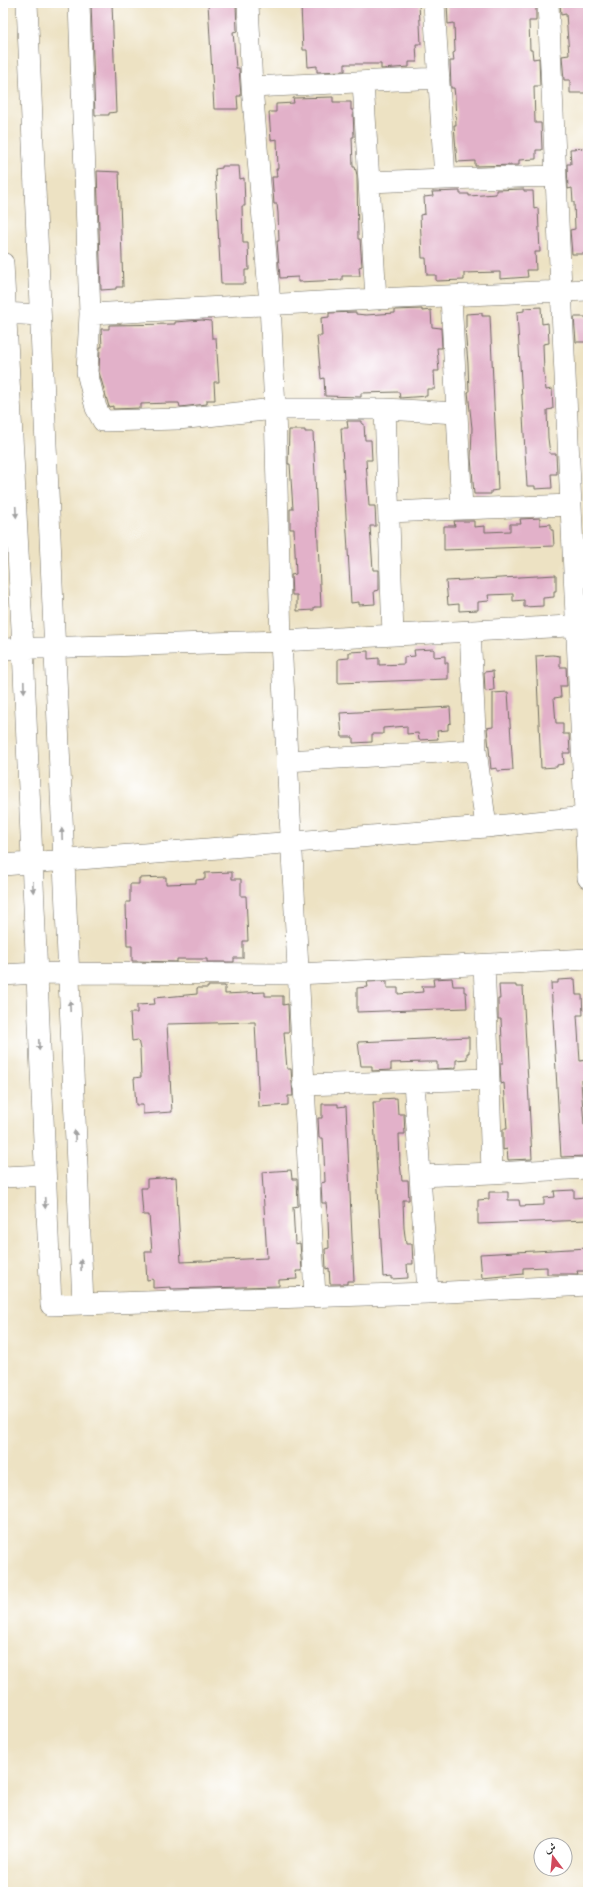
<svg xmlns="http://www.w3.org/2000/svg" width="591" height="1895" font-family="'Libre Bodoni',Amiri,serif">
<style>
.building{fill:#e2b1c9}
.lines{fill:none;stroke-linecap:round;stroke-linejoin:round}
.minor-casing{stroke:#6f6b60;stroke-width:22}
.minor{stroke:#fff;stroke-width:21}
.oneway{fill:#a0a0a0}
</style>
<rect width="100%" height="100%" fill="#fff"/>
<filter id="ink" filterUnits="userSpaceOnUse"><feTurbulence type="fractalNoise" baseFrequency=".025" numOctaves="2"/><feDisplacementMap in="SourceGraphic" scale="8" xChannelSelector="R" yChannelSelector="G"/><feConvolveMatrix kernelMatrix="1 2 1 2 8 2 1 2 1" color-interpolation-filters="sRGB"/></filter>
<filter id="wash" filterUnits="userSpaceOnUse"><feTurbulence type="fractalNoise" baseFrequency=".012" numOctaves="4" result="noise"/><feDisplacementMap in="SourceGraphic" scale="16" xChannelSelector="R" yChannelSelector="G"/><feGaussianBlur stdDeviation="0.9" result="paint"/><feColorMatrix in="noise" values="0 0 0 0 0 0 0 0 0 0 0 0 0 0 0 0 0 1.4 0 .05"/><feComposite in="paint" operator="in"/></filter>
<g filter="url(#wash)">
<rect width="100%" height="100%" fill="#ede2c3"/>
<g id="blocks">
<path class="building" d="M 91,3 L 112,3 L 116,112 L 109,113 L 109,115 L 95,115 Z
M 208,3 L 236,4 L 237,31 L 233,32 L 236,68 L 239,68 L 241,96 L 237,96 L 238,109 L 214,109 Z
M 306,3 L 419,3 L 421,44 L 416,44 L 417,62 L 409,62 L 409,67 L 381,69 L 381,64 L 345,64 L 345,71 L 317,72 L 317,66 L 308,67 L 307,50 L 303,50 L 301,6 L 306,6 Z
M 447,3 L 536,3 L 536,21 L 529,21 L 530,50 L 532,50 L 533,59 L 539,58 L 540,86 L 534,86 L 535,123 L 541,123 L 542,150 L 536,150 L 536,159 L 519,160 L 519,165 L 475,166 L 475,161 L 457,162 L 454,125 L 456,125 L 455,97 L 454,88 L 451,88 L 450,61 L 454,61 L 453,53 L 455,52 L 454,23 L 448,24 Z
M 560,3 L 587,4 L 588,93 L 570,93 L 570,80 L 564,80 L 562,56 L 569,55 L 566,14 L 561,15 Z
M 333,97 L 333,102 L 351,102 L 351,110 L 353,110 L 354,137 L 352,137 L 353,167 L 355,167 L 357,175 L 358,239 L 360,239 L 362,266 L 359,267 L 360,276 L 342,276 L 342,280 L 298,282 L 298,277 L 280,278 L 277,241 L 279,241 L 278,213 L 277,204 L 274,204 L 272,177 L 277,177 L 276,169 L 278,169 L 277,139 L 271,140 L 269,112 L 276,112 L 276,104 L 294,103 L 293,98 Z
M 588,148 L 588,254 L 572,254 L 570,230 L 575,229 L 574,202 L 573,202 L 572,188 L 568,189 L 567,164 L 571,164 L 570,149 Z
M 222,166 L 239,166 L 240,179 L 244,178 L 245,206 L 242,206 L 243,243 L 248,243 L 249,270 L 245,270 L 245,284 L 221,284 L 215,169 L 222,168 Z
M 97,171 L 119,172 L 123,287 L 116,287 L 116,289 L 101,290 Z
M 524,189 L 524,191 L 533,191 L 534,209 L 538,208 L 540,252 L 535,252 L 536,270 L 527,270 L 528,277 L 500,279 L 500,272 L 464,273 L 464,280 L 436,281 L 436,275 L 427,275 L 426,258 L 422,258 L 420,215 L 425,214 L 424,197 L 433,196 L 432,192 L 460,191 L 460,194 L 469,194 L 469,196 L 496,194 L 496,190 Z
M 541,307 L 542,324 L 548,323 L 549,343 L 543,344 L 544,373 L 546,390 L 552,389 L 553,409 L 547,410 L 548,438 L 550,454 L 556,454 L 557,474 L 551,474 L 552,488 L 535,489 L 535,486 L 527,486 L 517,312 L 524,311 L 524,308 Z
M 422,309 L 422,311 L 431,310 L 432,327 L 441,328 L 442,348 L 437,348 L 439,371 L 434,371 L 435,389 L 427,389 L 427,396 L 400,398 L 399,392 L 361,393 L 361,397 L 325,396 L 324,378 L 321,379 L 317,336 L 322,336 L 321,318 L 329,317 L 329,313 L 356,312 L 356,314 L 366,315 L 395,313 L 395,310 Z
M 482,313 L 482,316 L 490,316 L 498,490 L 491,491 L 491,494 L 474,494 L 471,458 L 472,428 L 468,392 L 469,392 L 468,364 L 465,328 L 466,328 L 466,314 Z
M 574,317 L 588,317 L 588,342 L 576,342 Z
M 202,320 L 211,321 L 212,338 L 216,338 L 219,382 L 214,382 L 215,400 L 207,400 L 207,404 L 180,407 L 179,403 L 170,403 L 141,404 L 141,408 L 113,409 L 113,406 L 109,407 L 99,372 L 100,347 L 102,347 L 101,329 L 109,329 L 109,325 L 175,324 L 175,322 Z
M 347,421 L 362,421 L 362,424 L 364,424 L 365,440 L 371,440 L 372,460 L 366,460 L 369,506 L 375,506 L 376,526 L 370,526 L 373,570 L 379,570 L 379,590 L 374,591 L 375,604 L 359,605 L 359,602 L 351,603 L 341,428 L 348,428 Z
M 289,430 L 305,430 L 305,432 L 313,432 L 321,607 L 314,607 L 314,610 L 297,611 L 297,595 L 292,595 L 291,575 L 296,574 L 294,529 L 290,529 L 290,509 L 293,509 L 290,464 L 288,464 Z
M 540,518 L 540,525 L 551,524 L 551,530 L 553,530 L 554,546 L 444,550 L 444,526 L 455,526 L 454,521 L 474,521 L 474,527 L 485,526 L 485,532 L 510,531 L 510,524 L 521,524 L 520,519 Z
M 556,575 L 556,591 L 554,591 L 554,597 L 543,598 L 543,606 L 524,607 L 524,600 L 513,601 L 513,594 L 488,595 L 489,601 L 478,602 L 478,610 L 459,611 L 459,604 L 448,605 L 446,581 Z
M 434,649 L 434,657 L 445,656 L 445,663 L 448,663 L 448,679 L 338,683 L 338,659 L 349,658 L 349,652 L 368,651 L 368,659 L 379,658 L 379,665 L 404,664 L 404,657 L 415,656 L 414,650 Z
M 553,655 L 560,656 L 560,667 L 566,667 L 567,686 L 560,686 L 561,697 L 554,698 L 556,723 L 563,723 L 563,734 L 569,734 L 570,753 L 563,753 L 564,764 L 557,765 L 557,767 L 541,768 L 536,656 Z
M 493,671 L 494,690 L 485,691 L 484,672 Z
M 508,692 L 513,770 L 497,771 L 497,768 L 491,769 L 487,728 L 493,727 L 493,693 Z
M 450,707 L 451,723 L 448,724 L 448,730 L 437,731 L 438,739 L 419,740 L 418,733 L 407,734 L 407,726 L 383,728 L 383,734 L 372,734 L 372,742 L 353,743 L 353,737 L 342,737 L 340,713 Z
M 232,872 L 232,879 L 241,879 L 241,896 L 246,896 L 248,941 L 243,941 L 243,958 L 234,958 L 234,962 L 207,962 L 207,959 L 177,959 L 177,962 L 132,961 L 132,946 L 127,946 L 126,902 L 130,902 L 130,884 L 139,884 L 139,878 L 166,877 L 166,884 L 196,883 L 196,880 L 205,879 L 205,873 Z
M 452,978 L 453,986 L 464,986 L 464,992 L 466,992 L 467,1008 L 357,1012 L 357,988 L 368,987 L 367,982 L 387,981 L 387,988 L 398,988 L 398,994 L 423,992 L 422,986 L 434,986 L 433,979 Z
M 575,979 L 576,995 L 582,995 L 583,1015 L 577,1015 L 580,1061 L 586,1060 L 587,1081 L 581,1081 L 584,1125 L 588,1125 L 588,1145 L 585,1145 L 585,1156 L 561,1157 L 551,983 L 558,983 L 558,980 Z
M 499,985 L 516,985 L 516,987 L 523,987 L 532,1159 L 508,1160 L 507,1149 L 503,1150 L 503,1129 L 507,1129 L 504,1083 L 501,1084 L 500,1063 L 503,1063 L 501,1019 L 498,1019 L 498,999 L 500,999 Z
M 208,986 L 225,986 L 225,994 L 265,992 L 265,996 L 283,996 L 283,1005 L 288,1004 L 289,1032 L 284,1032 L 287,1069 L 291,1069 L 293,1096 L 288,1096 L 288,1105 L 259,1107 L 255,1022 L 167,1024 L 172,1112 L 143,1114 L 143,1105 L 136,1105 L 134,1078 L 141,1077 L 140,1049 L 138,1040 L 132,1041 L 130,1013 L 137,1013 L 137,1005 L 155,1004 L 154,998 L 197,994 L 197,988 L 208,988 Z
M 469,1037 L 469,1053 L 467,1053 L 467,1059 L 456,1060 L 456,1068 L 437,1069 L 437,1062 L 426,1062 L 391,1063 L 391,1070 L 372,1071 L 372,1066 L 361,1066 L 358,1042 Z
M 397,1098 L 398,1114 L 404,1114 L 405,1134 L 399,1134 L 400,1164 L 402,1180 L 408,1180 L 409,1200 L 403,1200 L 404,1228 L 406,1244 L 412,1244 L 413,1264 L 407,1264 L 408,1278 L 391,1279 L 391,1276 L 383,1277 L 373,1102 L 380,1102 L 380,1099 Z
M 322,1104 L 338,1104 L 338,1107 L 346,1106 L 354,1281 L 347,1281 L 347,1284 L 330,1284 L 329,1268 L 326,1269 L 325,1249 L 329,1248 L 328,1219 L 326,1203 L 322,1203 L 321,1183 L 325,1182 L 324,1155 L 323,1138 L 319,1138 L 318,1118 L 322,1118 Z
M 291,1170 L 292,1179 L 297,1179 L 298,1206 L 293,1207 L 295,1244 L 300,1243 L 302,1271 L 296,1271 L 297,1279 L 279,1280 L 279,1286 L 171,1289 L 171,1287 L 153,1288 L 153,1279 L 147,1280 L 145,1252 L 152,1252 L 149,1215 L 143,1215 L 141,1188 L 147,1188 L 147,1179 L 176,1177 L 181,1262 L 267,1258 L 262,1172 Z
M 574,1190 L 574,1198 L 585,1197 L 585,1204 L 588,1204 L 588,1220 L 478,1224 L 478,1200 L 489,1199 L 489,1192 L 508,1192 L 508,1200 L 519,1200 L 520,1206 L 544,1205 L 544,1198 L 555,1197 L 554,1191 Z
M 588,1248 L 588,1271 L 577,1271 L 578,1274 L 547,1274 L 547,1267 L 523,1268 L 523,1274 L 482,1278 L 480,1254 Z"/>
</g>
</g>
<g filter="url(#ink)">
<use href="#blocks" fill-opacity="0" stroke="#6f6b60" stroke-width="1"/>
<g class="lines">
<defs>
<path id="minor" d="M 27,3 L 83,1304
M 79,3 L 90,314 L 87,372 L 96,408 L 103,421 L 178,419 L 275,409 L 385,409 L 393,635
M 248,3 L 252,87 L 270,304 L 275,409 L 281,641 L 315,1297
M 434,3 L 445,179 L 556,176
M 548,3 L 588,878
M 363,82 L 376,299
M 252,87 L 439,78
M 369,182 L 445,179
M 3,263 L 23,648 L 51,1305 L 428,1293 L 588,1285
M 451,297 L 457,413
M 3,313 L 40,315
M 90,314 L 376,299 L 588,290
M 385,409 L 457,413 L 462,509 L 389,512
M 462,509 L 571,505
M 470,631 L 476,750 L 486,827 L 585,817
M 3,649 L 281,641 L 588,625
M 287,761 L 476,750
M 3,865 L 486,827
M 3,975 L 36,973 L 298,974 L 588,959
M 414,1081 L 420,1176 L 492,1173 L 489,1079
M 303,1085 L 489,1079 L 484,965
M 492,1173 L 588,1168
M 420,1176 L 428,1293
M 3,1177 L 44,1175"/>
</defs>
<use href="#minor" class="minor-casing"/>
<use href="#minor" class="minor"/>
</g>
<defs><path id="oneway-solid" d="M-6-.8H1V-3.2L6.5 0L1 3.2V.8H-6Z"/></defs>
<g class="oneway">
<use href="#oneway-solid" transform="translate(16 512) rotate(87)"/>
<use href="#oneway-solid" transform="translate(24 687) rotate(88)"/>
<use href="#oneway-solid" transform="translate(62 834) rotate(-92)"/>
<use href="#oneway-solid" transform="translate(33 887) rotate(88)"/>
<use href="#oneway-solid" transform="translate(70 1006) rotate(-92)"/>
<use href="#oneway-solid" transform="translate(39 1045) rotate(88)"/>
<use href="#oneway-solid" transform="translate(75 1136) rotate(-92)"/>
<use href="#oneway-solid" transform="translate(45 1203) rotate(87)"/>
<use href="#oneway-solid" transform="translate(81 1265) rotate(-92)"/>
</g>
</g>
<rect width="591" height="1895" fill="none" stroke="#fff" stroke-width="16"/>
<g transform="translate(553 1857) rotate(344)"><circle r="19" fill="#ffffff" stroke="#aaaaaa"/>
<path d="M0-3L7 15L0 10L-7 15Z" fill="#d1495b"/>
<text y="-6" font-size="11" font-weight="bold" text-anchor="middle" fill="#2b2b2b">ش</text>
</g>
</svg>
